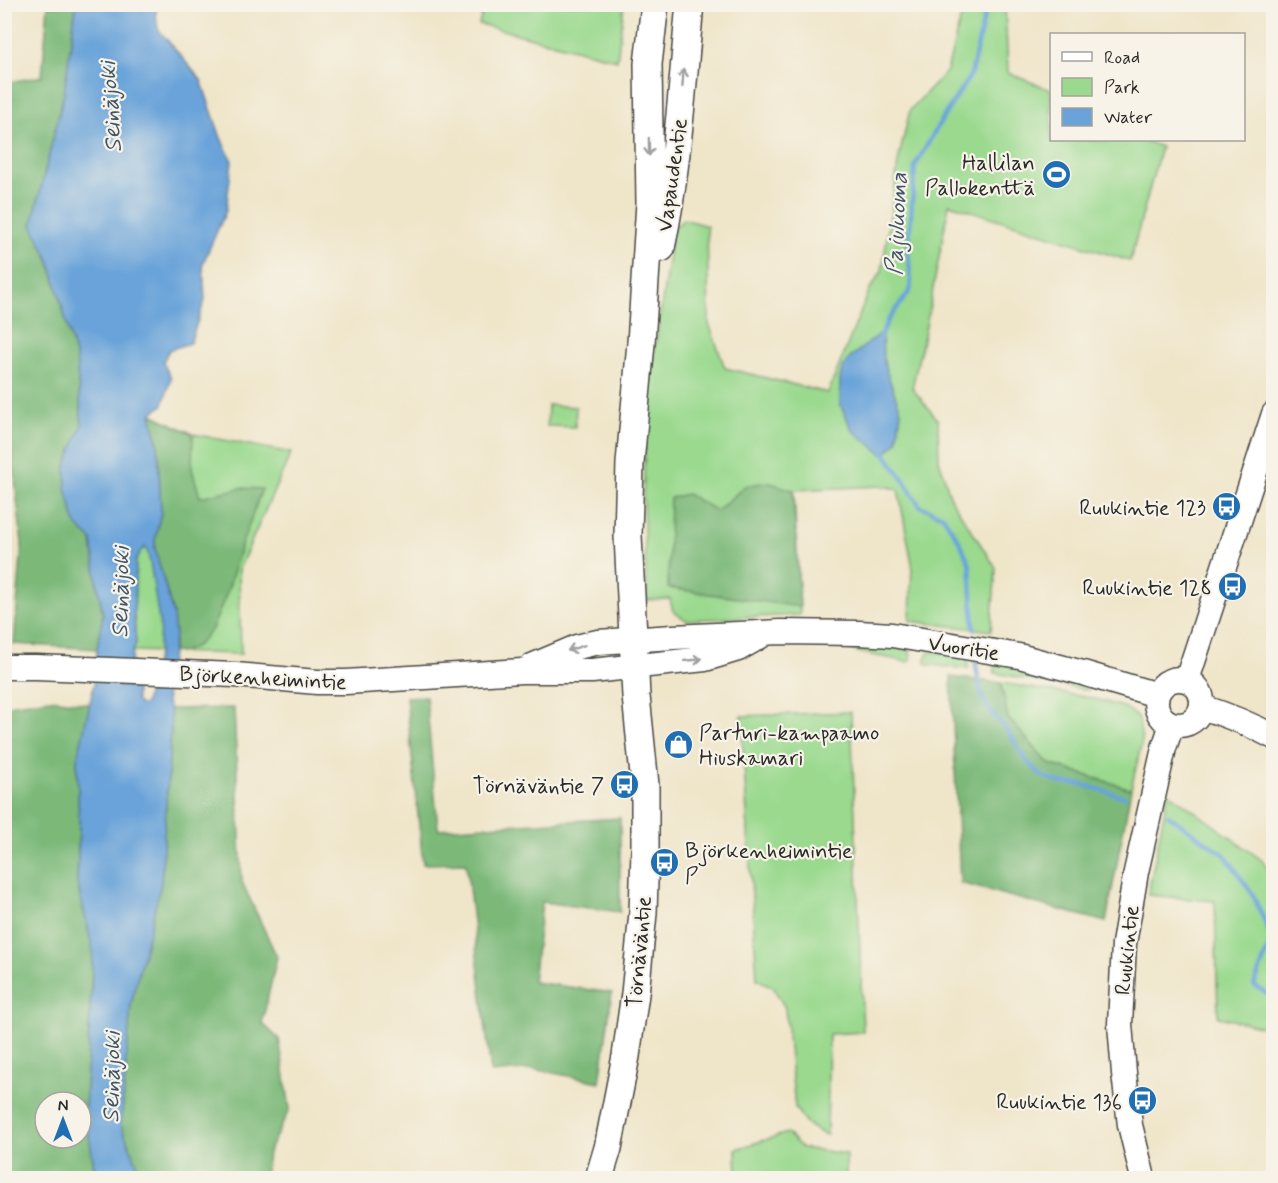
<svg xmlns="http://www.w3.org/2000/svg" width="1278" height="1183" font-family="Mynerve,sans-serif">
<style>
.green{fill:#9ad98e;stroke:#62825c;stroke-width:1.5;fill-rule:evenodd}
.forest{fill:#7bb979;stroke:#537252;stroke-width:1.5;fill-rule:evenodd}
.water{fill:#69a3d9;stroke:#4a6782;stroke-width:1.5;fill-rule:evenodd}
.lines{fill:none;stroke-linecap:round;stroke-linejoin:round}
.stream{stroke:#69a3d9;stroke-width:4.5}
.secondary-casing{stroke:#484743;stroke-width:27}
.primary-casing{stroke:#484743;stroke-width:30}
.secondary{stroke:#fff;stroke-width:24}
.primary{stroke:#fff;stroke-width:27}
.oneway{stroke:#a0a0a0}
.labels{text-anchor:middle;stroke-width:4.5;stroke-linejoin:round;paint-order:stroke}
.poi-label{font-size:22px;fill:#2b2b2b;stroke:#f7f3e8;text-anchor:end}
.street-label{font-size:22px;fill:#2b2b2b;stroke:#f7f3e8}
.water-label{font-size:24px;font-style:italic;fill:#415568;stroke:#f7f3e8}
</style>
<rect width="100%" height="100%" fill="#f7f3e8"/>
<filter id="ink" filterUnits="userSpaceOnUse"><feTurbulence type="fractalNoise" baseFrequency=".0167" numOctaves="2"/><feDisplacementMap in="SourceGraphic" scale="12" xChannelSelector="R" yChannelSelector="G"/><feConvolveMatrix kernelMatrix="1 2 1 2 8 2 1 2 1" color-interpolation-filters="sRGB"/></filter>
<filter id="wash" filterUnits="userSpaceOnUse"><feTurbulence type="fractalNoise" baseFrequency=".008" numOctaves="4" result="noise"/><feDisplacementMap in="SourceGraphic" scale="24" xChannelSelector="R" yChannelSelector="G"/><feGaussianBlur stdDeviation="1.35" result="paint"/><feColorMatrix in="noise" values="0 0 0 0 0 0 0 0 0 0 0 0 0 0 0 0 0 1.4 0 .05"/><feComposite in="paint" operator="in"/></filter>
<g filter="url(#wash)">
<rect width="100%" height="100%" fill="#efe5c9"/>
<path class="green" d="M 484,5 L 624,5 L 617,60 L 479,24 Z
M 964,5 L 1005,5 L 1008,73 L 1051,90 L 1052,140 L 1143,140 L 1161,147 L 1130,261 L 949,204 L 926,326 L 912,388 L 938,420 L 939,460 L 951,499 L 996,568 L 991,631 L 910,621 L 912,563 L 898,489 L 883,486 L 794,490 L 800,615 L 686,620 L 673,611 L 670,599 L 647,600 L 643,504 L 646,408 L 673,229 L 684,219 L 707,226 L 709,324 L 725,368 L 828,393 L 869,291 L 882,271 L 899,157 L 910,110 L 947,71 ZM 882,333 L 882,357 L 886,370 L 851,357 Z
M 548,405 L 576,407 L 575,427 L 547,426 Z
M 151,414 L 193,434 L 291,453 L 239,569 L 241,654 L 133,651 L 136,644 L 134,614 L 136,560 L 141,551 L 145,547 Z
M 833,641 L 868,643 L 910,650 L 911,660 L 908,662 L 862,653 L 836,645 Z
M 928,652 L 968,655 L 968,669 L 930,665 L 926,663 L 926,658 Z
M 994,660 L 1087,685 L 1088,690 L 995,673 Z
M 1001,683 L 1092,698 L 1126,708 L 1139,719 L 1142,742 L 1131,789 L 1049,764 L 1008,718 Z
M 851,712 L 863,1032 L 829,1034 L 827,1135 C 810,1129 804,1122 795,1107 L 785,1008 L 773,987 L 757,979 L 741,716 Z
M 1168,792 L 1263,861 L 1273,878 L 1273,1029 L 1218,1017 L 1215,901 L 1148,895 Z
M 787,1133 L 802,1148 L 846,1154 L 846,1178 L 737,1178 L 736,1149 Z"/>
<path class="forest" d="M 48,5 L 76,5 L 64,93 L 32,225 L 50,262 L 76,358 L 82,425 L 66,466 L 76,524 L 92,540 L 97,583 L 103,614 L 97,649 L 14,644 L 22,544 L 4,380 L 4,83 L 42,76 Z
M 151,414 L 193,434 L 192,469 L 200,497 L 241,488 L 262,489 L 240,549 L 228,590 L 212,629 L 198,645 L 181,653 L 173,652 C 178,612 164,586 155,549 L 155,540 L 161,512 L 158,445 Z
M 767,482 L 793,490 L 800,607 L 668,588 L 670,498 L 687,494 L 717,511 L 745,486 Z
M 951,677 L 1001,683 L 1008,718 L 1049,764 L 1131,789 L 1106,922 L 960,883 Z
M 426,696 L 438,829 L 620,818 L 620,912 L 542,902 L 533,982 L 612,993 L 600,1082 L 533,1069 L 491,1073 L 466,863 L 423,864 L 406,697 Z
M 50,699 L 90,704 L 77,761 L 79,825 L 77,882 L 93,950 L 85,1111 L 96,1178 L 5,1178 L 4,708 L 8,705 ZM 45,1102 L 81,1102 L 81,1138 L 45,1138 Z
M 234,708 L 242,882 L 277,957 L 262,1023 L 279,1039 L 290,1109 L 268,1152 L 265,1178 L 143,1178 L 121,1126 L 131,1004 L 161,883 L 171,727 L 170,709 Z"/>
<path class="water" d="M 76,5 L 157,5 L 156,15 L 158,29 L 201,80 L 221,138 L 232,161 L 226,211 L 203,263 L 205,300 L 190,343 L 169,350 L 163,362 L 171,378 L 163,405 L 151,414 L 158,445 L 161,512 L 155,540 L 155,549 L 173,614 L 175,635 L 166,689 L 167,703 L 170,709 L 171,727 L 161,883 L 131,1004 L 121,1126 L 143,1178 L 96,1178 L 85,1111 L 93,950 L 77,882 L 79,825 L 77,761 L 94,684 L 97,649 L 103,614 L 97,583 L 92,540 L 76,525 L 66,489 L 66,466 L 82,425 L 76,358 L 50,262 L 32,225 L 64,93 ZM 145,547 L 148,553 L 151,568 L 160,628 L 158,653 L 145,704 L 140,705 L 136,701 L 136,688 L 130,671 L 133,651 L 136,644 L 134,614 L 136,560 L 141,551 Z
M 882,332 L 883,357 L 886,370 L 901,411 L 897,442 L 884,455 L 852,430 L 840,404 L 840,379 L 842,368 L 851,357 Z"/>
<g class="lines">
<path class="stream" d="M 880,337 L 888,320 L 910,291 L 911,281 L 908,252 L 915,166 L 944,116 L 971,74 L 987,4
M 882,449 L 901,476 L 920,506 L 943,516 L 960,542 L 970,565 L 974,629
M 975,660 L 981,694 L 989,710 L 1006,729 L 1027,761 L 1042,776 L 1061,783 L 1080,784 L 1125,797
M 1168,815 L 1225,855 L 1253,895 L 1272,938 L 1254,985 L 1274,999"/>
</g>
</g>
<g filter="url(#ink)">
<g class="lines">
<defs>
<path id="secondary" d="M 532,666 L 577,647 L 598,642 L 673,637 L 780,632 L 859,633 L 892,635 L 1019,656 L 1083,673 L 1157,695
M 4,667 L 36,667 L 235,675 L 317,682 L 346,682 L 522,671 L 592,671 L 705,659 L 738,649 L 766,633
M1156 702a23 23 0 1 1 46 0a23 23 0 1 1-46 0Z
M 1187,680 L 1274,414
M 1202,707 C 1227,715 1250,724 1274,737
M 1143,1178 L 1130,1125 L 1124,1073 L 1120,1024 L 1124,944 L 1136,872 L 1164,748 L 1172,724"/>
<path id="primary" d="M 661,248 C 678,167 682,87 690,4
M 599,1178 L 608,1148 L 626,1056 L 635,994 L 643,913 L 645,850 L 645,785 L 636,696 L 628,536 L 630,463 L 641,343 L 650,203 L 648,64 L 655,4"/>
</defs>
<use href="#secondary" class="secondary-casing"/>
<use href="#primary" class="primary-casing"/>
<use href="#secondary" class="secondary"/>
<use href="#primary" class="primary"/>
</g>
<defs><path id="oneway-shaft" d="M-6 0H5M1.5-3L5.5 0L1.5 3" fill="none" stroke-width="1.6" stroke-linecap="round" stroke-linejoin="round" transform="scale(1.5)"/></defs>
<g class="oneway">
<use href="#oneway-shaft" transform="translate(683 78) rotate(-86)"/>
<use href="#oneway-shaft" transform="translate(649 147) rotate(89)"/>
<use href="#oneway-shaft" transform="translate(576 648) rotate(162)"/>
<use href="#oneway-shaft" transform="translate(693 660) rotate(-6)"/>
</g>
</g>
<defs>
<symbol id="stadium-disc" viewBox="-11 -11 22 22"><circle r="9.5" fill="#1f6fb2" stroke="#f7f3e8"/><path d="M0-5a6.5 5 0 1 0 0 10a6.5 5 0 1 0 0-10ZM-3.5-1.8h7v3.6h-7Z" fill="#fff"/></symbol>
<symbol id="bus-disc" viewBox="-11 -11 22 22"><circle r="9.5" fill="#1f6fb2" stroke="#f7f3e8"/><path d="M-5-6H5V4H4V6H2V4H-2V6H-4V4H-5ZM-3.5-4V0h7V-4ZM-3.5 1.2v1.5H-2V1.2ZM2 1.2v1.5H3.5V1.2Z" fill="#fff"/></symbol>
<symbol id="shop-disc" viewBox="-11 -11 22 22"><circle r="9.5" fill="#1f6fb2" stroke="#f7f3e8"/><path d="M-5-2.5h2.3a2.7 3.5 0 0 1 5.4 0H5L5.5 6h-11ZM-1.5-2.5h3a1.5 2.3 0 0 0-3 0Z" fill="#fff"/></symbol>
</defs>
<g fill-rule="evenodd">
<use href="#stadium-disc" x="1040" y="158" width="33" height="33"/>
<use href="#bus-disc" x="1210" y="490" width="33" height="33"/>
<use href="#bus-disc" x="1216" y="570" width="33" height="33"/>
<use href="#shop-disc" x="662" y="728" width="33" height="33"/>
<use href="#bus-disc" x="608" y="768" width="33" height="33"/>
<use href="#bus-disc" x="648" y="846" width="33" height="33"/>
<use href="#bus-disc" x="1126" y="1084" width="33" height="33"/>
</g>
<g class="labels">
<g class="poi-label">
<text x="1035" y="170">Hallilan<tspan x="1035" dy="25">Pallokenttä</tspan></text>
<text x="1206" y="515">Ruukintie 123</text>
<text x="1212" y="595">Ruukintie 128</text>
<text x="699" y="740" text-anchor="start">Parturi-kampaamo<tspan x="699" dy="25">Hiuskamari</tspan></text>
<text x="604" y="793">Törnäväntie 7</text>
<text x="685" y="858" text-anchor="start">Björkenheimintie<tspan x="685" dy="25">P</tspan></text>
<text x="1122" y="1109">Ruukintie 136</text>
</g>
<g class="street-label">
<text transform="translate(671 175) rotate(-82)" y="8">Vapaudentie</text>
<text transform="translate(964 647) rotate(9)" y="8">Vuoritie</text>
<text transform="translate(263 677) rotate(3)" y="8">Björkenheimintie</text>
<text transform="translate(1126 950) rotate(-84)" y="8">Ruukintie</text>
<text transform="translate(638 952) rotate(-85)" y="8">Törnäväntie</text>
</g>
<g class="water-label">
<text transform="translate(110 107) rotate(-94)" y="8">Seinäjoki</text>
<text transform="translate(896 224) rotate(-87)" y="8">Pajuluoma</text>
<text transform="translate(120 592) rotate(-89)" y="8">Seinäjoki</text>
<text transform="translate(111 1077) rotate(-89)" y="8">Seinäjoki</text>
</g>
</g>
<rect width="1278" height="1183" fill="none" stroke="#f7f3e8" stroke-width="24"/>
<rect x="1050" y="33" width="195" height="108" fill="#f7f3e8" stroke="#a5a39c" stroke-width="1.5"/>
<rect x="1062" y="52" width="30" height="9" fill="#ffffff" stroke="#a5a39c" stroke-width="1.5"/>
<text x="1104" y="63" font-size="18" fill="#2b2b2b">Road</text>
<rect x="1062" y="78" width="30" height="18" fill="#9ad98e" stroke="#a5a39c" stroke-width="1.5"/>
<text x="1104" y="93" font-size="18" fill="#2b2b2b">Park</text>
<rect x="1062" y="108" width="30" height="18" fill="#69a3d9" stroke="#a5a39c" stroke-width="1.5"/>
<text x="1104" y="123" font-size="18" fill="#2b2b2b">Water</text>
<g transform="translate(63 1120)"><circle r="28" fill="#f7f3e8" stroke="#a5a39c" stroke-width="1.5"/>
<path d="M0-4.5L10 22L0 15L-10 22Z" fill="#1f6fb2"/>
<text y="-9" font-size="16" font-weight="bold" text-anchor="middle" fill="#2b2b2b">N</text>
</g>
</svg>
